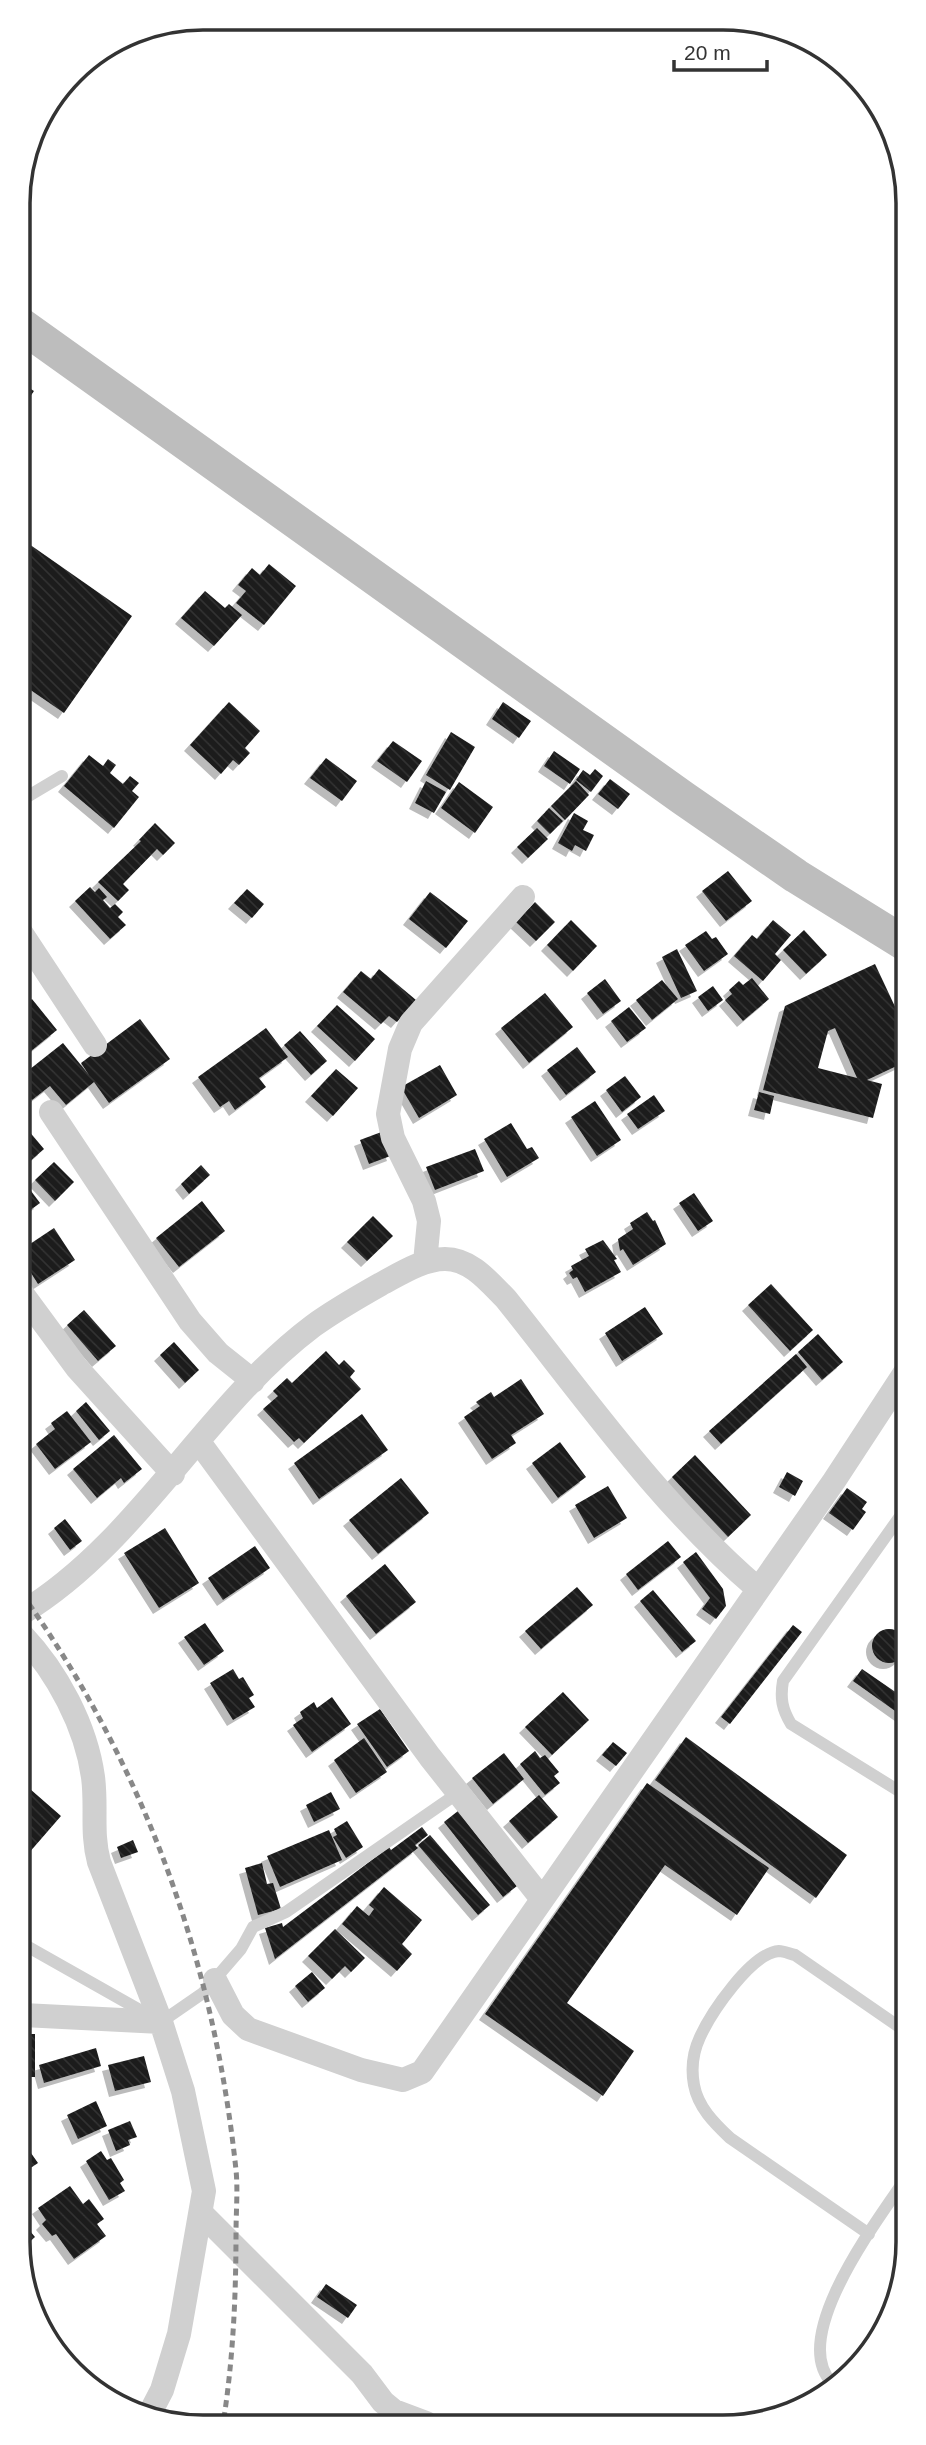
<svg xmlns="http://www.w3.org/2000/svg" width="926" height="2445" font-family="Helvetica,sans-serif">
<style>
.building{fill:url(#building-back-hatch);fill-rule:evenodd;filter:url(#shadow)}
.lines{fill:none;stroke-linecap:round;stroke-linejoin:round}
.lane{stroke:#d0d0d0;stroke-width:12}
.street{stroke:#d0d0d0;stroke-width:24}
.secondary{stroke:#bdbdbd;stroke-width:35}
.rail{stroke:#888;stroke-width:5;stroke-dasharray:7 5;stroke-linecap:butt}
.rim{fill:none;stroke:#333;stroke-width:3.5}
</style>
<defs>
<pattern id="building-back-hatch" width="6" height="6" patternUnits="userSpaceOnUse" patternTransform="scale(1.75)"><rect width="6" height="6" fill="#1a1a1a"/><path d="M-1 5l2 2M0 0l6 6M5-1l2 2" fill="none" stroke="#333"/></pattern>
<filter id="shadow"><feDropShadow dx="-6" dy="6" stdDeviation="0" flood-color="#0004"/></filter>
</defs>
<rect width="100%" height="100%" fill="#fff"/>
<path class="building" d="M 18,381 L 34,391 L 19,413 Z
M 19,537 L 132,616 L 64,713 L 19,682 Z
M 269,564 L 296,586 L 264,625 L 236,603 L 246,591 L 238,585 L 252,568 L 260,575 Z
M 205,591 L 225,608 L 229,604 L 242,615 L 214,646 L 181,618 Z
M 229,702 L 260,731 L 245,748 L 250,753 L 239,765 L 233,760 L 221,774 L 190,745 Z
M 503,702 L 531,721 L 519,738 L 492,719 Z
M 451,732 L 475,747 L 450,790 L 426,775 Z
M 393,741 L 422,761 L 407,782 L 377,761 Z
M 554,751 L 580,769 L 570,784 L 544,766 Z
M 89,755 L 103,766 L 108,759 L 116,765 L 110,773 L 123,784 L 130,776 L 139,783 L 132,791 L 139,797 L 114,828 L 64,786 Z
M 326,758 L 357,781 L 342,801 L 310,778 Z
M 595,769 L 603,776 L 591,792 L 576,780 L 583,770 L 590,775 Z
M 610,779 L 630,794 L 618,809 L 598,794 Z
M 426,781 L 446,792 L 434,813 L 415,803 Z
M 576,781 L 589,795 L 565,820 L 551,806 Z
M 459,782 L 493,807 L 475,833 L 441,808 Z
M 549,808 L 563,821 L 550,834 L 537,821 Z
M 574,813 L 588,821 L 583,830 L 594,835 L 586,851 L 575,845 L 572,851 L 558,843 Z
M 155,823 L 175,843 L 163,855 L 157,849 L 123,884 L 129,890 L 118,901 L 98,882 L 141,841 L 139,840 Z
M 537,828 L 548,839 L 528,858 L 517,847 Z
M 728,871 L 752,901 L 726,921 L 702,891 Z
M 90,887 L 95,892 L 99,888 L 107,897 L 103,900 L 110,908 L 115,904 L 123,912 L 118,917 L 126,925 L 110,939 L 75,901 Z
M 247,889 L 264,904 L 252,918 L 234,903 Z
M 430,892 L 468,921 L 446,948 L 409,919 Z
M 535,902 L 555,922 L 536,941 L 516,922 Z
M 571,920 L 597,946 L 573,971 L 547,945 Z
M 773,920 L 791,935 L 775,954 L 781,960 L 763,981 L 734,956 L 752,935 L 757,939 Z
M 804,930 L 827,955 L 806,974 L 783,950 Z
M 706,931 L 712,939 L 716,937 L 728,954 L 704,971 L 685,945 Z
M 677,949 L 697,991 L 681,998 L 662,957 Z
M 875,964 L 905,1028 L 905,1062 L 867,1080 L 882,1084 L 873,1118 L 763,1090 L 785,1006 ZM 835,1028 L 857,1078 L 818,1068 L 828,1031 Z
M 379,969 L 416,1000 L 397,1022 L 389,1016 L 381,1024 L 343,992 L 361,971 L 371,979 Z
M 752,978 L 769,999 L 743,1021 L 725,1000 L 732,994 L 729,990 L 739,981 L 743,985 Z
M 605,979 L 621,1001 L 603,1014 L 587,993 Z
M 662,980 L 678,999 L 652,1020 L 636,1000 Z
M 713,986 L 723,1000 L 708,1011 L 698,997 Z
M 545,993 L 573,1027 L 529,1063 L 501,1028 Z
M 32,999 L 57,1030 L 20,1060 L 20,1008 Z
M 337,1005 L 375,1039 L 355,1061 L 317,1026 Z
M 629,1007 L 646,1028 L 627,1042 L 611,1021 Z
M 140,1019 L 170,1059 L 109,1103 L 94,1082 L 66,1105 L 50,1086 L 32,1100 L 20,1085 L 20,1077 L 63,1043 L 89,1075 L 81,1063 Z
M 266,1028 L 288,1057 L 259,1078 L 266,1087 L 235,1110 L 229,1101 L 220,1107 L 198,1077 Z
M 300,1031 L 327,1061 L 311,1075 L 284,1045 Z
M 577,1047 L 596,1072 L 566,1095 L 547,1070 Z
M 440,1065 L 457,1095 L 419,1118 L 401,1087 Z
M 336,1069 L 358,1088 L 333,1116 L 311,1096 Z
M 625,1076 L 641,1097 L 622,1112 L 606,1090 Z
M 759,1092 L 774,1096 L 770,1114 L 754,1110 Z
M 654,1095 L 665,1111 L 638,1129 L 627,1114 Z
M 595,1101 L 621,1140 L 597,1156 L 571,1117 Z
M 511,1123 L 527,1149 L 532,1147 L 539,1158 L 507,1177 L 484,1139 Z
M 28,1130 L 44,1149 L 28,1163 L 21,1154 L 21,1136 Z
M 384,1131 L 393,1155 L 369,1164 L 360,1140 Z
M 475,1149 L 484,1171 L 435,1190 L 426,1167 Z
M 54,1162 L 74,1182 L 55,1201 L 35,1180 Z
M 201,1165 L 210,1175 L 189,1194 L 181,1184 Z
M 22,1179 L 40,1203 L 21,1217 L 21,1180 Z
M 694,1193 L 713,1221 L 698,1231 L 679,1203 Z
M 202,1201 L 225,1231 L 179,1267 L 156,1238 Z
M 647,1212 L 653,1221 L 655,1220 L 666,1244 L 633,1265 L 623,1249 L 620,1251 L 618,1239 L 633,1229 L 630,1223 Z
M 373,1216 L 393,1236 L 367,1261 L 347,1242 Z
M 54,1228 L 75,1260 L 38,1284 L 21,1257 L 21,1250 Z
M 603,1240 L 617,1259 L 614,1260 L 621,1272 L 585,1292 L 577,1277 L 573,1279 L 569,1273 L 573,1270 L 571,1266 L 589,1256 L 585,1249 Z
M 771,1284 L 813,1330 L 790,1351 L 748,1305 Z
M 645,1307 L 663,1334 L 622,1361 L 605,1333 Z
M 84,1310 L 116,1346 L 98,1361 L 67,1325 Z
M 818,1334 L 843,1362 L 822,1380 L 798,1352 Z
M 174,1342 L 199,1370 L 185,1383 L 160,1355 Z
M 326,1351 L 339,1365 L 344,1360 L 355,1371 L 350,1377 L 361,1389 L 304,1443 L 299,1438 L 294,1442 L 263,1409 L 278,1396 L 273,1391 L 287,1378 L 292,1383 Z
M 796,1354 L 807,1367 L 721,1444 L 709,1431 Z
M 521,1379 L 544,1414 L 511,1435 L 516,1443 L 492,1459 L 464,1417 L 480,1406 L 476,1402 L 491,1392 L 494,1397 Z
M 86,1402 L 110,1431 L 99,1440 L 76,1411 Z
M 67,1411 L 91,1442 L 55,1469 L 36,1444 L 55,1429 L 51,1423 Z
M 362,1414 L 388,1450 L 319,1499 L 294,1463 Z
M 114,1435 L 142,1469 L 124,1483 L 121,1478 L 97,1498 L 73,1469 Z
M 560,1442 L 586,1477 L 558,1498 L 532,1463 Z
M 695,1455 L 751,1515 L 728,1537 L 672,1477 Z
M 787,1472 L 803,1481 L 795,1496 L 779,1487 Z
M 401,1478 L 429,1513 L 378,1554 L 349,1520 Z
M 608,1486 L 627,1518 L 594,1538 L 575,1505 Z
M 847,1488 L 867,1502 L 862,1509 L 866,1512 L 853,1530 L 829,1513 Z
M 65,1519 L 82,1541 L 70,1550 L 54,1528 Z
M 165,1528 L 199,1583 L 159,1608 L 124,1553 Z
M 668,1541 L 681,1557 L 638,1590 L 626,1574 Z
M 255,1546 L 270,1568 L 223,1600 L 208,1578 Z
M 696,1552 L 723,1589 L 726,1606 L 716,1619 L 702,1609 L 710,1598 L 683,1562 Z
M 385,1564 L 416,1602 L 376,1634 L 346,1596 Z
M 577,1587 L 593,1605 L 541,1649 L 525,1631 Z
M 653,1590 L 696,1641 L 682,1652 L 640,1601 Z
M 205,1623 L 224,1651 L 204,1665 L 184,1637 Z
M 793,1625 L 802,1632 L 730,1724 L 721,1717 Z
M872 1646a17 17 0 1 1 34 0a17 17 0 1 1-34 0Z
M 233,1669 L 239,1679 L 243,1677 L 254,1695 L 249,1698 L 255,1707 L 233,1720 L 210,1683 Z
M 862,1669 L 907,1700 L 905,1718 L 853,1681 Z
M 563,1692 L 589,1720 L 552,1755 L 525,1727 Z
M 332,1697 L 351,1724 L 312,1752 L 293,1725 L 303,1718 L 300,1712 L 314,1702 L 317,1708 Z
M 380,1709 L 409,1751 L 387,1767 L 357,1724 Z
M 686,1737 L 847,1855 L 816,1898 L 655,1780 Z
M 364,1738 L 387,1772 L 356,1793 L 334,1760 Z
M 613,1742 L 627,1753 L 616,1766 L 602,1755 Z
M 535,1751 L 540,1758 L 545,1755 L 559,1772 L 554,1776 L 560,1783 L 545,1795 L 520,1764 Z
M 504,1753 L 524,1779 L 493,1804 L 472,1778 Z
M 22,1782 L 61,1816 L 28,1854 L 23,1849 Z
M 647,1783 L 769,1868 L 737,1915 L 665,1865 L 567,2003 L 634,2051 L 603,2096 L 485,2014 Z
M 331,1792 L 340,1809 L 314,1822 L 306,1805 Z
M 539,1795 L 558,1817 L 528,1843 L 509,1821 Z
M 458,1811 L 517,1886 L 503,1897 L 444,1822 Z
M 347,1821 L 363,1847 L 346,1858 L 333,1837 L 337,1835 L 334,1829 Z
M 422,1827 L 428,1835 L 415,1845 L 418,1848 L 275,1959 L 265,1928 L 282,1923 L 283,1927 L 389,1847 L 391,1850 Z
M 329,1830 L 342,1860 L 280,1887 L 267,1856 Z
M 430,1835 L 490,1905 L 478,1915 L 418,1845 Z
M 133,1840 L 138,1852 L 121,1858 L 117,1847 Z
M 262,1863 L 267,1884 L 273,1883 L 281,1909 L 258,1915 L 245,1868 Z
M 384,1887 L 422,1920 L 402,1944 L 412,1954 L 397,1971 L 342,1924 L 357,1906 L 369,1916 L 374,1909 L 369,1905 Z
M 335,1929 L 365,1958 L 351,1972 L 345,1966 L 332,1979 L 308,1956 Z
M 312,1972 L 325,1988 L 308,2002 L 295,1986 Z
M 23,2034 L 35,2034 L 35,2077 L 23,2077 Z
M 96,2048 L 101,2066 L 44,2083 L 39,2065 Z
M 144,2056 L 151,2082 L 115,2091 L 108,2065 Z
M 96,2101 L 107,2126 L 78,2139 L 67,2115 Z
M 130,2121 L 137,2137 L 128,2140 L 130,2145 L 116,2151 L 108,2130 Z
M 26,2146 L 38,2163 L 23,2173 L 23,2148 Z
M 101,2151 L 107,2160 L 111,2158 L 124,2180 L 120,2183 L 125,2191 L 109,2200 L 86,2161 Z
M 70,2186 L 83,2204 L 89,2199 L 104,2219 L 97,2224 L 106,2236 L 74,2259 L 56,2234 L 52,2236 L 42,2224 L 46,2220 L 38,2208 Z
M 24,2224 L 35,2237 L 24,2247 Z
M 326,2284 L 357,2305 L 348,2318 L 317,2297 Z"/>
<g class="lines">
<path class="lane" d="M 20,801 L 62,776
M 906,1508 L 783,1681 C 780,1698 782,1709 791,1724 L 907,1796
M 23,1944 L 161,2022 L 203,1993 L 241,1949 L 253,1927 L 286,1912 L 458,1793
M 869,2234 L 730,2138 C 714,2123 698,2107 694,2085 C 691,2069 693,2052 700,2037 C 711,2013 751,1953 779,1951 C 784,1951 790,1954 795,1955 L 908,2033
M 832,2383 C 787,2336 881,2216 908,2175"/>
<path class="street" d="M 20,931 L 95,1045
M 51,1112 L 190,1321 L 218,1353 L 253,1381
M 425,1262 L 429,1221 L 424,1201 L 393,1138 L 388,1114 L 400,1049 L 411,1023 L 523,897
M 21,1292 L 77,1368 L 173,1474
M 199,1442 L 430,1757 L 542,1899
M 22,1613 C 140,1541 204,1408 313,1326 C 335,1310 358,1297 381,1284 C 400,1274 423,1259 445,1259 C 471,1259 489,1282 506,1299 C 586,1399 660,1505 758,1589
M 22,1635 C 57,1672 86,1726 93,1777 C 97,1806 91,1833 99,1862 L 161,2022 L 183,2091 L 204,2191 L 179,2334 L 162,2390 L 149,2415
M 215,1980 L 233,2015 L 248,2029 L 361,2070 L 403,2080 L 422,2072 L 834,1481 L 906,1371
M 23,2015 L 161,2022
M 202,2214 L 362,2374 L 383,2402 L 394,2411 L 426,2423"/>
<path class="secondary" d="M 18,323 L 683,798 L 796,876 L 904,943"/>
<path class="rail" d="M 22,1594 C 144,1765 214,1960 236,2170 C 238,2190 236,2212 236,2233 C 236,2297 233,2361 223,2424"/>
</g>
<path d="M0 0H926V2445H0ZM203 30H723A173 173 0 0 1 896 203V2242A173 173 0 0 1 723 2415H203A173 173 0 0 1 30 2242V203A173 173 0 0 1 203 30Z" fill="#fff" fill-rule="evenodd"/>
<path class="rim" d="M203 30H723A173 173 0 0 1 896 203V2242A173 173 0 0 1 723 2415H203A173 173 0 0 1 30 2242V203A173 173 0 0 1 203 30Z"/>
<path d="M674 60v10h93v-10" fill="none" stroke="#333333" stroke-width="3.5"/>
<text x="684" y="60" font-size="21" fill="#333333" stroke="#ffffff" stroke-width="5" paint-order="stroke">20 m</text>
</svg>
